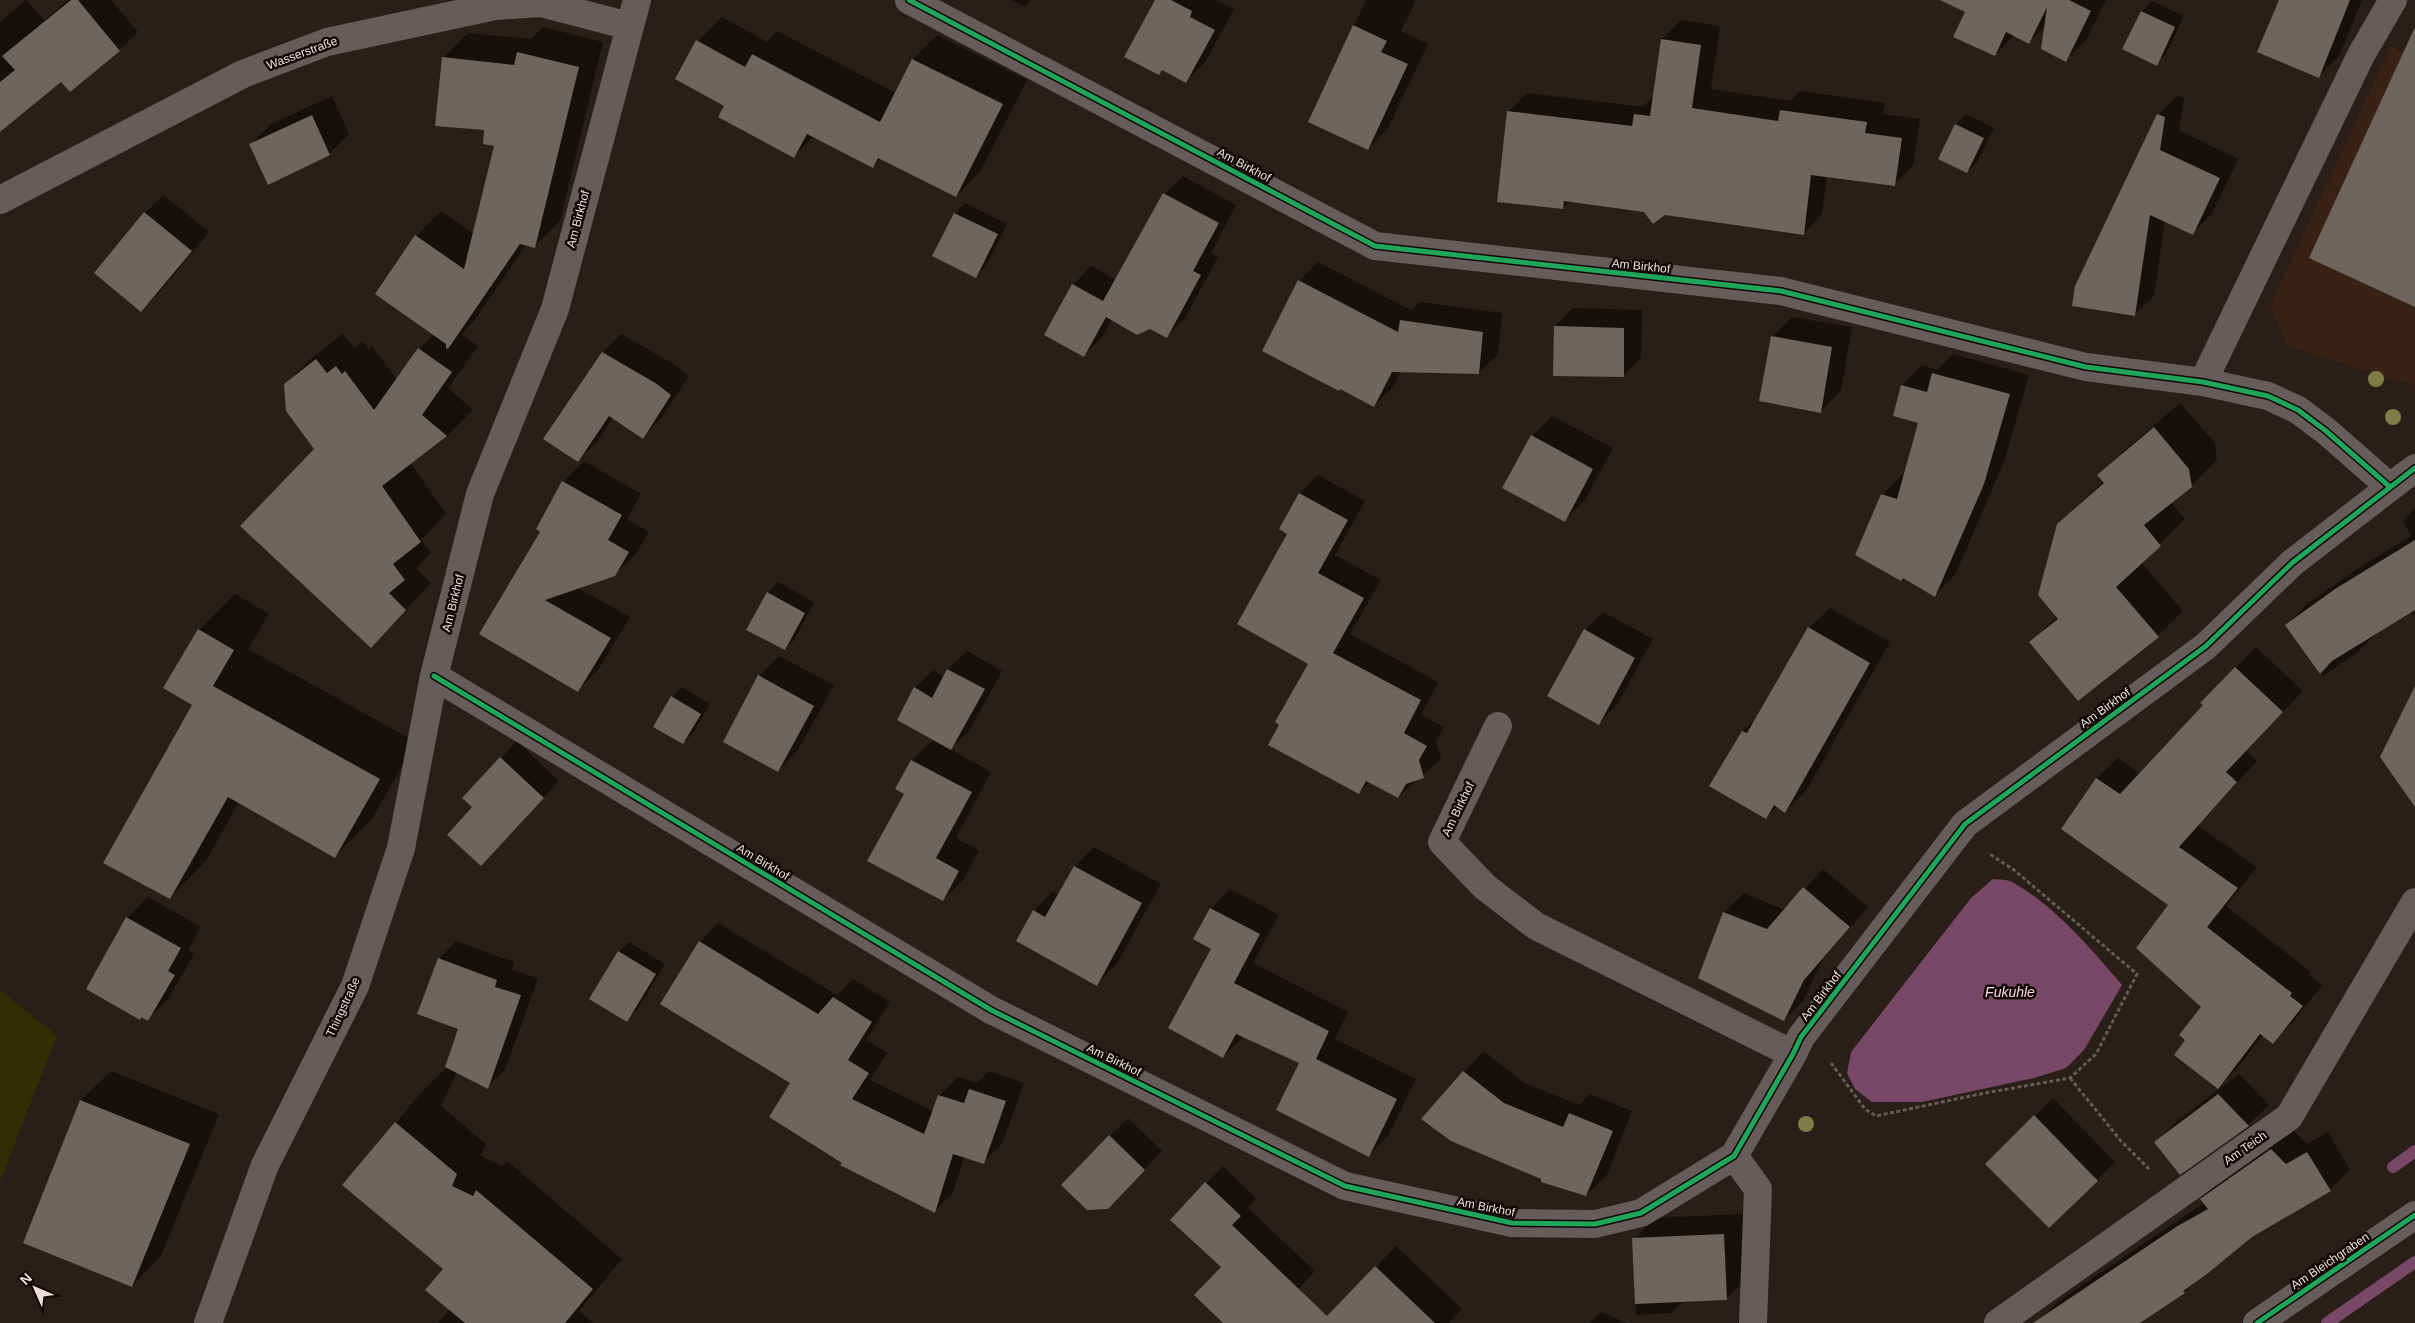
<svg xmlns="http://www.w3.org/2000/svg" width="2415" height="1323" font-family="Helvetica,sans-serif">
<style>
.built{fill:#392115}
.green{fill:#312e04}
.water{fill:#784866}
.shadow{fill:#0007}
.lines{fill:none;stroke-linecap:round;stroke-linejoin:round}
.stream{stroke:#784866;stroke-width:12}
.building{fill:#6d655e}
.path{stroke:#645b5a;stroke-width:3;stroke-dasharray:4 2.5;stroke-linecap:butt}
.minor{stroke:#675c5c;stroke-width:28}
.tertiary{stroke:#675c5c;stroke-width:28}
.cycleway-casing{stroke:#110805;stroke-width:8}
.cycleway{stroke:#20a55d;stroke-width:5}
.tree{fill:#807c47}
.labels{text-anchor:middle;stroke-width:5;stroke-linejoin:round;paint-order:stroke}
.street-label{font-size:12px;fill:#eee0d9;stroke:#110805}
.water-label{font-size:14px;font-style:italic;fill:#f5d4e8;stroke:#110805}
</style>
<rect width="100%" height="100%" fill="#291e18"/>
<path class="built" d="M 2391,46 L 2415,61 L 2415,386 L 2288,346 L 2270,306 Z"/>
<path class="green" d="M 0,990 L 57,1036 L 0,1181 Z"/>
<path class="water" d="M 1993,879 C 1999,880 2007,879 2012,882 C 2053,904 2092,950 2122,985 L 2084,1050 L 2066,1068 L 2034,1078 L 1922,1102 L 1872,1102 L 1855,1089 L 1847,1073 L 1851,1052 L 1971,898 Z"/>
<path class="shadow" d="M 26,0 L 44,20 L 68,0 L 111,0 L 138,32 L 120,50 L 70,91 L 61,80 L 0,113 L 0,22 Z
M 1012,0 L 1031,0 L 1025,7 Z
M 1156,0 L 1216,0 L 1234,9 L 1206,61 L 1186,81 L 1163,69 L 1158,74 Z
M 1366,0 L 1416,0 L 1401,31 L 1428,44 L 1388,128 L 1368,149 L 1310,121 Z
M 1972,0 L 2106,0 L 2086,40 L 2066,60 L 2045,26 L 2029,42 L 2015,35 L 1995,55 Z
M 2281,0 L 2362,0 L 2339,56 L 2318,77 Z
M 2152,1 L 2184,16 L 2166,54 L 2156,64 L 2124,48 L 2142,11 Z
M 722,17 L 767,42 L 777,31 L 896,93 L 913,59 L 937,35 L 1027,80 L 980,172 L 956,196 L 881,158 L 872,167 L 814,136 L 794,156 L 726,105 L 698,41 Z
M 1681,20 L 1720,26 L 1711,89 L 1790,101 L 1800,91 L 1885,103 L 1883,114 L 1920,119 L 1913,165 L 1894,185 L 1827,176 L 1822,214 L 1803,234 L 1570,201 L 1562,208 L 1508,112 L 1527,93 L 1643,107 L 1654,95 L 1662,39 Z
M 543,27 L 603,42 L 560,221 L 535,246 L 527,244 L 473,322 L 461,334 L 478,346 L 448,388 L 473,410 L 447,436 L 411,463 L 446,514 L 421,540 L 431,553 L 416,568 L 431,583 L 371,646 L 315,449 L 285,384 L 312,358 L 343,334 L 354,348 L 363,341 L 368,349 L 372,346 L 397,380 L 419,349 L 434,334 L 376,294 L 416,236 L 441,211 L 474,234 L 496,145 L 443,58 L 468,33 L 531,39 Z
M 332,96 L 349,134 L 329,154 L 251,144 L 271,124 Z
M 2177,96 L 2184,98 L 2179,130 L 2238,159 L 2212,214 L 2193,233 L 2165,220 L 2154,296 L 2134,315 L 2158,115 Z
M 1966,114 L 1994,128 L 1977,162 L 1967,172 L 1956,124 Z
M 1183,176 L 1236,205 L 1211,253 L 1218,257 L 1185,318 L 1167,336 L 1151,328 L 1112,319 L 1102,337 L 1084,355 L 1073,285 L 1091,266 L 1116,280 L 1164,194 Z
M 163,195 L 209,232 L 160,292 L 141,310 L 145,213 Z
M 965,203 L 1007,224 L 986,266 L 975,276 L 934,255 L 955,213 Z
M 1318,262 L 1411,310 L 1420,302 L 1502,313 L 1498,354 L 1479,373 L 1401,371 L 1393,387 L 1374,406 L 1299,281 Z
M 1573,308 L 1642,310 L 1641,358 L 1623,376 L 1555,326 Z
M 1792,317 L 1852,327 L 1841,391 L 1821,411 L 1772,337 Z
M 621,334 L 675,365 L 689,376 L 661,418 L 643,437 L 613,417 L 597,442 L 578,460 L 545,439 L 603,352 Z
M 1953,354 L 2029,375 L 2004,462 L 1955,575 L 1935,595 L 1882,495 L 1902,475 L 1905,476 L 1920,422 L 1902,385 L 1922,365 L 1937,370 Z
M 2180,403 L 2215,443 L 2217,460 L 2191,486 L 2171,502 L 2185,519 L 2141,562 L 2183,611 L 2158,636 L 2031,643 L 2057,616 L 2058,524 L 2104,481 L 2099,475 L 2125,450 Z
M 1552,416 L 1613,448 L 1585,500 L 1565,520 L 1532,436 Z
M 584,461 L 641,494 L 627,519 L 649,532 L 635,555 L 614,575 L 578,588 L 630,617 L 598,670 L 578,690 L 481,633 L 542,531 L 537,529 L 563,482 Z
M 1318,475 L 1365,501 L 1335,555 L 1381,580 L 1350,634 L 1438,682 L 1421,715 L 1444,727 L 1436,741 L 1441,759 L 1398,797 L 1370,782 L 1359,792 L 1309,663 L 1289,534 L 1280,529 L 1300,493 Z
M 2415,508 L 2415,614 L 2408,613 L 2379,631 L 2358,652 L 2323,676 L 2287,625 L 2307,604 L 2357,569 L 2411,536 L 2403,521 Z
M 778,582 L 814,602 L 795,639 L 785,649 L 748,629 L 768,592 Z
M 235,594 L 269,614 L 248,649 L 416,742 L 371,820 L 335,856 L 239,802 L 206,861 L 169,898 L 194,705 L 199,630 Z
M 1830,608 L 1890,642 L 1806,791 L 1785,811 L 1777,806 L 1766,817 L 1711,786 L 1743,731 L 1759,715 L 1809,628 Z
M 1603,612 L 1653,639 L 1617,705 L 1599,723 L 1585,630 Z
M 2256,647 L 2303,691 L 2246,751 L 2257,761 L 2198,826 L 2257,867 L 2226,906 L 2311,972 L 2309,975 L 2322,985 L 2293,1022 L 2273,1042 L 2263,1035 L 2238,1067 L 2217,1088 L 2187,1040 L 2202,1007 L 2170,904 L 2062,829 L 2097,778 L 2118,758 L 2140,774 L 2204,705 L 2202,703 Z
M 967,651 L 1002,671 L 969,731 L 950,749 L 991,772 L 956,838 L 979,850 L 964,879 L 943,900 L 906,794 L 897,789 L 912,760 L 934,739 L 915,688 L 933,670 L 944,677 L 948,669 Z
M 779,656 L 834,685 L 798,750 L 778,771 L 759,676 Z
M 682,687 L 710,704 L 693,733 L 683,743 L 672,697 Z
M 517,741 L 559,781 L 481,865 L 473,807 L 463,798 Z
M 1094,847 L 1161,884 L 1116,965 L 1097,984 L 1034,911 L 1053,891 L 1059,895 L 1075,866 Z
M 1823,869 L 1868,907 L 1823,959 L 1803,1001 L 1784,1020 L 1699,977 L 1724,912 L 1744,893 L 1785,910 Z
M 1230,889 L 1279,915 L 1253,963 L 1348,1012 L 1335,1039 L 1416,1079 L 1388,1136 L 1369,1155 L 1301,1063 L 1243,1037 L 1223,1057 L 1211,908 Z
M 148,897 L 201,927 L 188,950 L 194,954 L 168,999 L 148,1019 L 87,989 L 127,918 Z
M 718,923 L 837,995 L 853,979 L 890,1002 L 866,1040 L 887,1053 L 870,1080 L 933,1111 L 939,1096 L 958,1077 L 977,1083 L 989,1071 L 1024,1083 L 1002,1144 L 983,1163 L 964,1157 L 953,1193 L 934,1212 L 844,1163 L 700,942 Z
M 456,941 L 514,962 L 512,970 L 538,978 L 505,1070 L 487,1087 L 457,1072 L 441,1106 L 486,1144 L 481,1156 L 502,1166 L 507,1161 L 622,1259 L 579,1311 L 593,1323 L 438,1323 L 450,1309 L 445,1269 L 344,1185 L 420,1094 L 447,1067 L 460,1028 L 439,959 Z
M 629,942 L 665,964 L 637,1010 L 626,1020 L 619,952 Z
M 1484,1051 L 1524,1083 L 1579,1105 L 1590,1094 L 1632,1111 L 1607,1175 L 1586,1195 L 1543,1179 L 1464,1072 Z
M 111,1071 L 219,1114 L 161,1256 L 132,1286 L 24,1242 L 81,1100 Z
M 2239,1074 L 2269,1105 L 2248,1125 L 2181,1173 L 2156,1142 L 2176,1122 Z
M 2053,1098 L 2115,1162 L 2049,1226 L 1986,1164 Z
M 1128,1118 L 1162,1151 L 1106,1210 L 1071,1176 Z
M 2292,1129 L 2307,1144 L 2328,1132 L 2350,1170 L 2330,1190 L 2251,1236 L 2184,1292 L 2136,1323 L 2042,1323 L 2040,1320 L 2060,1300 L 2204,1203 L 2201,1199 L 2222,1179 Z
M 1223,1166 L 1256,1198 L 1248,1208 L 1315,1271 L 1266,1323 L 1225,1323 L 1223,1267 L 1172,1220 Z
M 1744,1214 L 1747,1278 L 1727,1298 L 1684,1301 L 1671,1313 L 1636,1315 L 1634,1239 L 1654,1218 Z
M 1396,1246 L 1462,1309 L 1449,1323 L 1323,1323 Z
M 1601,1312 L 1627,1323 L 1589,1323 Z"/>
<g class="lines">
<path class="stream" d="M 2393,1167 L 2415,1151
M 2327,1323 L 2415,1262"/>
</g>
<path class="building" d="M 71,0 L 78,0 L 120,51 L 70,92 L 61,82 L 0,132 L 0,82 L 15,70 L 2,56 Z
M 1155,0 L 1171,0 L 1192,11 L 1190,17 L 1215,30 L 1186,83 L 1162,70 L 1159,75 L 1124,57 Z
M 1940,0 L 2069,0 L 2091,11 L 2066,62 L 2041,49 L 2047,7 L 2029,44 L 2006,32 L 1995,56 L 1953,37 L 1965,12 Z
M 2279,0 L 2350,0 L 2319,78 L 2257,52 Z
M 2141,11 L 2175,27 L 2157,66 L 2122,49 Z
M 1353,25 L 1387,41 L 1381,52 L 1408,64 L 1368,150 L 1308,122 Z
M 2415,27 L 2415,307 L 2309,258 Z
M 1661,39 L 1701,45 L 1692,108 L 1778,121 L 1780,110 L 1867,122 L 1865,133 L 1902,138 L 1895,186 L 1811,175 L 1804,235 L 1665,215 L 1653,224 L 1644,212 L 1564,201 L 1563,209 L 1497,202 L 1507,111 L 1632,126 L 1634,114 L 1650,116 Z
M 696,40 L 745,67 L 752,54 L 880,122 L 912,59 L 1003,104 L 956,197 L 878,158 L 873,168 L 807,134 L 794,158 L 718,117 L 724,106 L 675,79 Z
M 517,52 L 579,67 L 535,248 L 520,244 L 448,349 L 446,348 L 446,344 L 375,294 L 415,235 L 464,269 L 494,146 L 483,144 L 484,130 L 435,126 L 442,57 L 514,65 Z
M 2157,114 L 2165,117 L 2160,150 L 2220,178 L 2193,235 L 2150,215 L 2135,316 L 2072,306 L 2075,286 Z
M 312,115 L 330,155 L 268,185 L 249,144 Z
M 1955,124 L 1984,138 L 1967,173 L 1938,159 Z
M 1163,193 L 1219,223 L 1193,271 L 1201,275 L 1167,338 L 1150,329 L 1137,335 L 1106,317 L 1084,357 L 1044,335 L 1072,284 L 1103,301 Z
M 144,212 L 192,251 L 141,312 L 94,273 Z
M 954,213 L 998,234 L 976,278 L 932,256 Z
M 1298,280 L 1398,332 L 1400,320 L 1483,332 L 1479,374 L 1392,372 L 1374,407 L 1340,389 L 1339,391 L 1262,351 Z
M 1554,326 L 1624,328 L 1624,377 L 1553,376 Z
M 1771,336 L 1832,347 L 1821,413 L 1759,401 Z
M 418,348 L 452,372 L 422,415 L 447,436 L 382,486 L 421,542 L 393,564 L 405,580 L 389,593 L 406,610 L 371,648 L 240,526 L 314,449 L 286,411 L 284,384 L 316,359 L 327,373 L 336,366 L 342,374 L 345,371 L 374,410 Z
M 602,352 L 657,384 L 671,395 L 643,439 L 609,416 L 578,462 L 543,439 Z
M 1932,373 L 2010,394 L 1984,484 L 1935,597 L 1903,578 L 1901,581 L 1855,555 L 1881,494 L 1897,499 L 1918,423 L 1893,416 L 1901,385 L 1927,392 Z
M 2154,427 L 2189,469 L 2192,487 L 2144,525 L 2161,546 L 2116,587 L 2159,637 L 2078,701 L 2029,642 L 2058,619 L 2038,595 L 2057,524 L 2104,483 L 2097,475 Z
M 1531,435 L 1593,469 L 1565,522 L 1502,488 Z
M 562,481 L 622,515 L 608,540 L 629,552 L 615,576 L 545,600 L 611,638 L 578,692 L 479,634 L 540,532 L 536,529 Z
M 1299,493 L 1348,520 L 1318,573 L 1364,598 L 1333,653 L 1421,700 L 1404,733 L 1427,746 L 1419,760 L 1424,778 L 1406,784 L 1398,798 L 1366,781 L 1359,794 L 1268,745 L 1279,725 L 1275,722 L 1308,664 L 1237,624 L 1287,534 L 1279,529 Z
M 2415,540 L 2415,610 L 2332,661 L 2320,674 L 2285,625 L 2335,589 Z
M 767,592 L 805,613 L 785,650 L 746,630 Z
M 1808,627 L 1870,663 L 1785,813 L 1774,805 L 1766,819 L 1709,786 L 1742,731 L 1747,733 Z
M 198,629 L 234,650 L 213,686 L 380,779 L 335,858 L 228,797 L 170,899 L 103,863 L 192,705 L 163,688 Z
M 1584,629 L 1635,658 L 1599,725 L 1547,696 Z
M 2235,667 L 2283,712 L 2226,772 L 2237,782 L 2179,847 L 2238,888 L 2207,927 L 2292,993 L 2290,996 L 2303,1006 L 2273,1044 L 2260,1034 L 2218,1089 L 2174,1055 L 2185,1040 L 2179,1035 L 2201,1007 L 2136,948 L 2168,905 L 2061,829 L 2096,778 L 2120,794 L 2203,705 L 2200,703 Z
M 947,669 L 985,689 L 951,750 L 897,720 L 914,687 L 932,698 Z
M 758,675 L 814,706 L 778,772 L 723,742 Z
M 2415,686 L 2415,807 L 2380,757 Z
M 671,696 L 701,714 L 683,744 L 653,727 Z
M 500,757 L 544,798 L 481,866 L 447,835 L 472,807 L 462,798 Z
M 911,760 L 972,792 L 936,858 L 959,871 L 943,901 L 867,861 L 904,794 L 895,789 Z
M 1074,866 L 1142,903 L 1097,986 L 1016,941 L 1033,910 L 1045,917 Z
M 1803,887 L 1850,927 L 1804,980 L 1784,1021 L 1698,978 L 1723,912 L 1767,929 Z
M 1210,908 L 1260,934 L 1234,983 L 1329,1031 L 1316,1059 L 1397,1099 L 1369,1157 L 1276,1110 L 1299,1063 L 1236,1034 L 1223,1058 L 1168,1028 L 1211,949 L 1193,939 Z
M 126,917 L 181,948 L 168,971 L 175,975 L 148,1021 L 141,1017 L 140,1020 L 86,989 Z
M 699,941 L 818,1014 L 833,997 L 872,1022 L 848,1060 L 869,1073 L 852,1099 L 924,1134 L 938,1095 L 964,1103 L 969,1089 L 1006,1101 L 984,1164 L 953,1154 L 935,1213 L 840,1165 L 842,1163 L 769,1117 L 790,1083 L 660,1004 Z
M 618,951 L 656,974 L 627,1022 L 589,999 Z
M 438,958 L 497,980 L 495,987 L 521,995 L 488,1089 L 445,1067 L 458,1029 L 417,1014 Z
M 1463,1071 L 1504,1103 L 1563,1127 L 1569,1113 L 1613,1131 L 1586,1196 L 1541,1182 L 1541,1179 L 1451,1141 L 1421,1119 Z
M 2218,1094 L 2249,1126 L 2180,1175 L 2154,1142 Z
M 80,1100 L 190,1144 L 132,1287 L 23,1243 Z
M 2034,1115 L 2098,1181 L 2049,1228 L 1985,1164 Z
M 395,1122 L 457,1174 L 452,1186 L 473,1196 L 476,1190 L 593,1289 L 565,1323 L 465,1323 L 425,1290 L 443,1269 L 342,1185 Z
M 1109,1135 L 1145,1170 L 1108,1209 L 1087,1210 L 1061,1185 Z
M 2271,1149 L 2286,1164 L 2307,1152 L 2331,1191 L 2252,1237 L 2207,1274 L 2183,1291 L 2185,1293 L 2140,1323 L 2033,1323 L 2176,1227 L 2208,1209 L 2200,1199 Z
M 1205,1182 L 1241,1216 L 1232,1225 L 1327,1316 L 1375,1266 L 1435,1323 L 1223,1323 L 1194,1295 L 1221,1267 L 1170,1220 Z
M 1724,1234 L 1727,1300 L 1635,1304 L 1632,1238 Z"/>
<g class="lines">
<path class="path" d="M 1831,1063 L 1865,1109 L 1876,1116 L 1985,1093 L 2070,1078 L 2096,1054 L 2137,974 L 2014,870 L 1988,853
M 2070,1078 L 2121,1141 L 2150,1170"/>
<path class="minor" d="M 909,0 L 1375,246 L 1781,291 L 2086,367 L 2203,382 L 2268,396 L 2298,410 L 2326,431 L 2390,487
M 0,200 L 243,74 L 327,42 L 495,6 L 541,3 L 629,26
M 2203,382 L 2361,55 L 2393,0
M 434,676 L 991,1010 L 1345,1186 L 1512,1223 L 1595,1224 L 1641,1213 L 1734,1156 L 1793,1054 L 1801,1037 L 1965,824 L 2206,646 L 2292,563 L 2415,468
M 1498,726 L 1442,842 L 1485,887 L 1536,926 L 1793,1054
M 1734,1156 L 1758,1189 L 1753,1323
M 208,1323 L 265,1165 L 355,986 L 401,848 L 434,676 L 480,494 L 555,309 L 637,0
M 1998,1323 L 2289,1117 L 2415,902"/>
<path class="tertiary" d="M 2257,1323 L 2415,1215"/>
<defs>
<path id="cycleway" d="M 909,0 L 1375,246 L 1781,291 L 2086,367 L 2203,382 L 2268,396 L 2298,410 L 2326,431 L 2390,487
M 434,676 L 991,1010 L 1345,1186 L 1512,1223 L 1595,1224 L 1641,1213 L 1734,1156 L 1793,1054 L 1801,1037 L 1965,824 L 2206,646 L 2292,563 L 2415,468
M 2257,1323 L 2415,1215"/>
</defs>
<use href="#cycleway" class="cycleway-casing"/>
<use href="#cycleway" class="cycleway"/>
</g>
<g class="tree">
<circle cx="2376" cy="379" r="8"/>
<circle cx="2393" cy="417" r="8"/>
<circle cx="1806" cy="1124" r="8"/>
</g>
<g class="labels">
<g class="street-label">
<text transform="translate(302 53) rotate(-20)" y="4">Wasserstraße</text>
<text transform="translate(1244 165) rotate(28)" y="4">Am Birkhof</text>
<text transform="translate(578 219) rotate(-75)" y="4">Am Birkhof</text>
<text transform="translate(1641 266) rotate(6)" y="4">Am Birkhof</text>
<text transform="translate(453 603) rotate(-76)" y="4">Am Birkhof</text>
<text transform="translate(2105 708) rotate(-36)" y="4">Am Birkhof</text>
<text transform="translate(1458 809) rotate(-64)" y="4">Am Birkhof</text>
<text transform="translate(763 862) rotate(31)" y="4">Am Birkhof</text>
<text transform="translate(1821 996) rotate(-53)" y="4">Am Birkhof</text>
<text transform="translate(343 1007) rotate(-65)" y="4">Thingstraße</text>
<text transform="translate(1114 1060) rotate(26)" y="4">Am Birkhof</text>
<text transform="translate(2245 1148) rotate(-35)" y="4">Am Teich</text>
<text transform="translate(1486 1207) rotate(11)" y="4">Am Birkhof</text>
<text transform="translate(2330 1261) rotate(-34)" y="4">Am Bleichgraben</text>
</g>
<g class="water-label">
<text x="2010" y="997">Fukuhle</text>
</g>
</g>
<g transform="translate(35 1288) rotate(315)" stroke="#110805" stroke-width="4" paint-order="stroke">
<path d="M0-4L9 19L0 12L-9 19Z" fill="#eee0d9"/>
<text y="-8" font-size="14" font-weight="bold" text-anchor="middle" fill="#eee0d9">N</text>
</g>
</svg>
